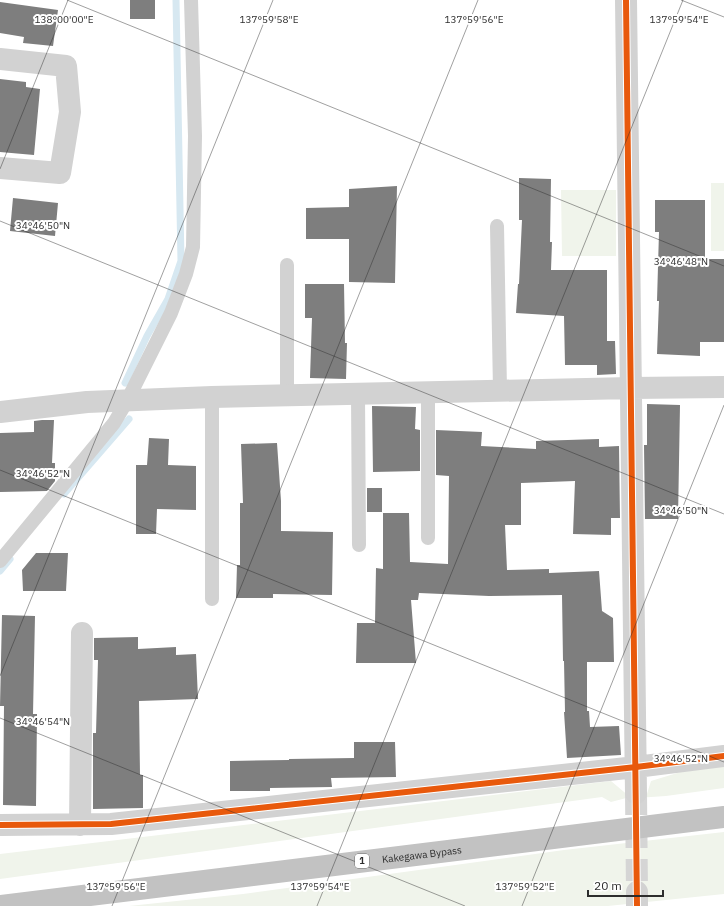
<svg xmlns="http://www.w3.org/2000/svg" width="724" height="906" font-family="'IBM Plex Sans',sans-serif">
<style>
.green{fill:#f0f4eb}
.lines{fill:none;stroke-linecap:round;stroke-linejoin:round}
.stream{stroke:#d7e8f1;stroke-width:7}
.building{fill:#7e7e7e}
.minor-tunnel{stroke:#d5d5d5;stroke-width:22;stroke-dasharray:22 11;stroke-linecap:butt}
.service{stroke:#d2d2d2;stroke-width:14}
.minor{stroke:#d2d2d2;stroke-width:22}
.trunk{stroke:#c2c2c2;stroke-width:22}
.cycleway-casing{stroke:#fff;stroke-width:8}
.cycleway{stroke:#e8590c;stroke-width:6}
.ticks{fill:none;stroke:#2d2d2d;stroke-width:1;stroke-opacity:0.45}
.labels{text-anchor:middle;stroke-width:4;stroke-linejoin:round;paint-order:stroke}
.shield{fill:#fff;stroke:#6c6c6c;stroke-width:1}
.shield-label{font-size:9px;font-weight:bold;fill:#2d2d2d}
.street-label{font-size:10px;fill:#2d2d2d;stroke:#fff}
.ticks-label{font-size:10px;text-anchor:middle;fill:#2d2d2d;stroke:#fff;stroke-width:4;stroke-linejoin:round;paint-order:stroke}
</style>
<rect width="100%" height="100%" fill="#fff"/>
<path class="green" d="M 711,183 L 724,183 L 724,251 L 711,251 Z
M 561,190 L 616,190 L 616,256 L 562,256 Z
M 724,765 L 724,788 L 666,796 L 636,798 L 646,797 L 651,781 L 687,770 Z
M 611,781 L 630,797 L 611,802 L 602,797 L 0,879 L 0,854 Z
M 724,832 L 724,894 L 608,906 L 129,906 L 243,894 L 564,850 Z"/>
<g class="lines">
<path class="stream" d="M 125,383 L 147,336 L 168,299 L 181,261 L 176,0
M 64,494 L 129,419
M 0,571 L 10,559"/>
</g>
<path class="building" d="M 130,0 L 155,0 L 155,19 L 130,19 Z
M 0,2 L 58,10 L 53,46 L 23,43 L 24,37 L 0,33 Z
M 0,79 L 26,82 L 26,87 L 40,89 L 34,155 L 0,152 Z
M 519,178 L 551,179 L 550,242 L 552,242 L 551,270 L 607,270 L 607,341 L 615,341 L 616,374 L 597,375 L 597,365 L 565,365 L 564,316 L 516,313 L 518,284 L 519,284 L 522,220 L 519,220 Z
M 397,186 L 395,283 L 349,282 L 349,239 L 306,239 L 306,208 L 349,207 L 349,189 Z
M 13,198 L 58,203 L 55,236 L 10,231 Z
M 655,200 L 705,200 L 705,259 L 724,259 L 724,342 L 700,342 L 700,356 L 657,354 L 659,301 L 657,301 L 659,232 L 655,232 Z
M 305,284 L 344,284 L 345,343 L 347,343 L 346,379 L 310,378 L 312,318 L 305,318 Z
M 647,404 L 680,405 L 678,519 L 645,519 L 644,445 L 647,445 Z
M 372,406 L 416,407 L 415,429 L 420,430 L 420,471 L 373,472 Z
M 42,420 L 54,420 L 52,463 L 55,463 L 55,481 L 47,491 L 0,492 L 0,433 L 34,432 L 34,421 Z
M 436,430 L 482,432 L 481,446 L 536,449 L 536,441 L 599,439 L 599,447 L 619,446 L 620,518 L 611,518 L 611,535 L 573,534 L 575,481 L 521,483 L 521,525 L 505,525 L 507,570 L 549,569 L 549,573 L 599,571 L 602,611 L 613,618 L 614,662 L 587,662 L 587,711 L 589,711 L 590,727 L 619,726 L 621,755 L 567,758 L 564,712 L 565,712 L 564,661 L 563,661 L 562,595 L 489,596 L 419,593 L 418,600 L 411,600 L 416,663 L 356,663 L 357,623 L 375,623 L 376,568 L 383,569 L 383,513 L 409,513 L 410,562 L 448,564 L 449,476 L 436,475 Z
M 149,438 L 169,439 L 168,465 L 196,466 L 196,510 L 157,509 L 156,534 L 136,534 L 136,465 L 147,465 Z
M 277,443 L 281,501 L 281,531 L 333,532 L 332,595 L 273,594 L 273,598 L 236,598 L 237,565 L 240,565 L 240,503 L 243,503 L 241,444 Z
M 367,488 L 382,488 L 382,512 L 367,512 Z
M 36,553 L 68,553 L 66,591 L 23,591 L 22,570 Z
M 2,615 L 35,616 L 33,714 L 37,714 L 36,806 L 3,805 L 4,706 L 0,706 Z
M 138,637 L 138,649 L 176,647 L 176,655 L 196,654 L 198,699 L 139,701 L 140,775 L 143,775 L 143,808 L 93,809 L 93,733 L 96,733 L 98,660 L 94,660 L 94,638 Z
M 354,742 L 395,742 L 396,777 L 331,778 L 332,787 L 270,788 L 270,791 L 230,791 L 230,761 L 289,760 L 289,759 L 354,758 Z"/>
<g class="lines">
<path class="minor-tunnel" d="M 636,793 L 637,892"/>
<path class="service" d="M 497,226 L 500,390
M 287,265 L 287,395
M 358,394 L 359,545
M 428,538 L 428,392
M 0,561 L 114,423 L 127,401 L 171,313 L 186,274 L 193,247 L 195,136 L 191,0
M 212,599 L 212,397"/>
<path class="minor" d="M 626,0 L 636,793
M 0,59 L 66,66 L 70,112 L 60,173 L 0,168
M 0,412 L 87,402 L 212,397 L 631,388 L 724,387
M 0,825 L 111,824 L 636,767 L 724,756
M 80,825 L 82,633
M 637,892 L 637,906"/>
<path class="trunk" id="s1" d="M 1,906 L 724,817"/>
<defs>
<path id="cycleway" d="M 626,0 L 637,906
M 0,825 L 111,824 L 636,767 L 724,756"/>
</defs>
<use href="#cycleway" class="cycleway-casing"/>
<use href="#cycleway" class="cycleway"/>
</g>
<path class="ticks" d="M 67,0 L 724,266M 681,0 L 724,17M 0,169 L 68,0M 0,221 L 724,514M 0,470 L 724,762M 0,676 L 273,0M 0,718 L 465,906M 112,906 L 478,0M 317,906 L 683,0M 522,906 L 724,405"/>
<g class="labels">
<rect class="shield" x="355" y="854" width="14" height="14" rx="3"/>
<g class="shield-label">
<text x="362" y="864">1</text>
</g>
<g class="street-label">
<text dy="4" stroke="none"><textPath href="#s1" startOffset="424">Kakegawa Bypass</textPath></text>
</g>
</g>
<g class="ticks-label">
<text x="474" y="23">137°59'56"E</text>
<text x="679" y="23">137°59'54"E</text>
<text x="64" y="23">138°00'00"E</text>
<text x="269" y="23">137°59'58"E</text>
<text x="43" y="229">34°46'50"N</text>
<text x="681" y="265">34°46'48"N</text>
<text x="43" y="477">34°46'52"N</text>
<text x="681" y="514">34°46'50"N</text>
<text x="43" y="725">34°46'54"N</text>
<text x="681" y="762">34°46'52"N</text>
<text x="116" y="890">137°59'56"E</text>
<text x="320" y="890">137°59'54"E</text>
<text x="525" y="890">137°59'52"E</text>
</g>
<path d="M588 890v6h75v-6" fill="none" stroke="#2d2d2d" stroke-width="2"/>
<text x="594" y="890" font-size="12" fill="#2d2d2d" stroke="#ffffff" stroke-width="3" paint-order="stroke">20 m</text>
</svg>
